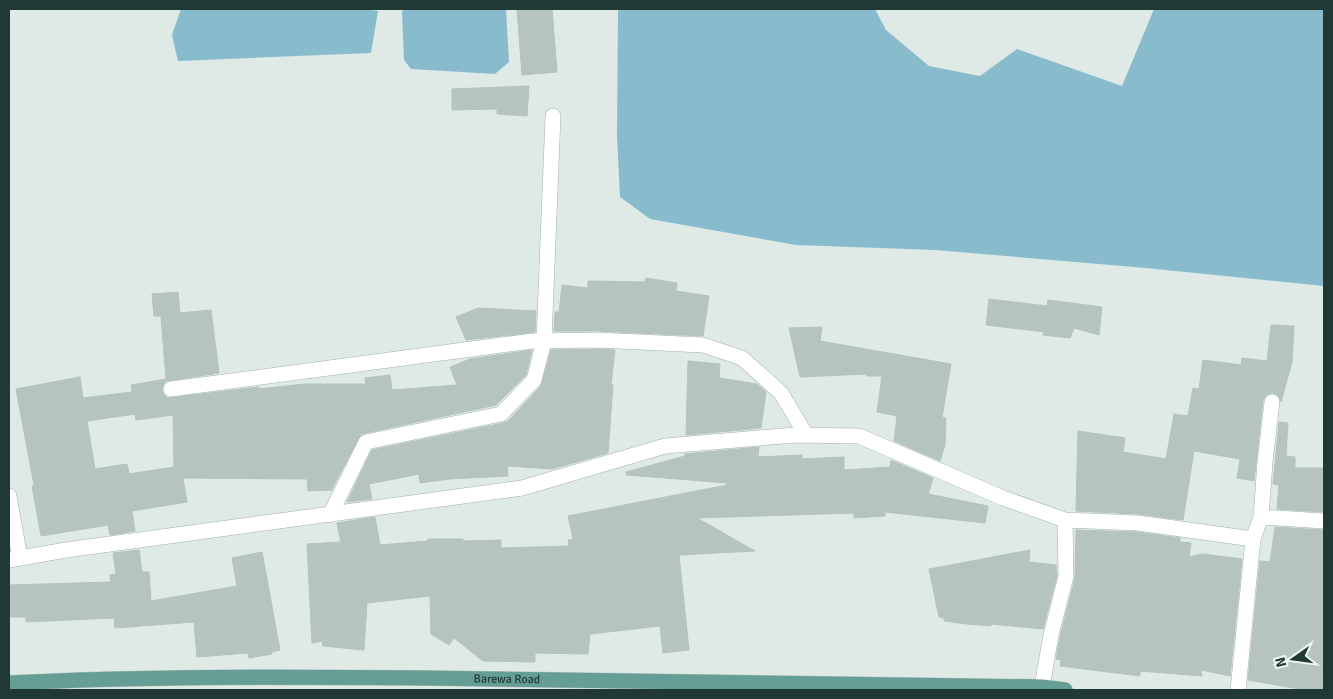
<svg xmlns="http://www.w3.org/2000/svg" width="1333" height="699" font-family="Signika,sans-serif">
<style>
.water{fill:#88bccd}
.building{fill:#b5c4bf;stroke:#b2c3bd;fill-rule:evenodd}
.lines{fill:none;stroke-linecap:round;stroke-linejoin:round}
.minor-casing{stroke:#a2b1ad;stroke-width:16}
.major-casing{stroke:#bcc4c2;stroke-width:16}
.minor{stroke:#fff;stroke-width:15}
.major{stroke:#659e95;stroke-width:15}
.labels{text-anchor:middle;stroke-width:4.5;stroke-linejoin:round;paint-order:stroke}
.street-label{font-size:12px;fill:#213935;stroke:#eff7f4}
</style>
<rect width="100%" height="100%" fill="#dfeae6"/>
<path class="water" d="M 181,9 L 365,9 L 378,11 L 371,53 L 178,61 L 172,35 Z
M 404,9 L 506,9 L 509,62 L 495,74 L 411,69 L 404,60 L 402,12 Z
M 618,9 L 875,9 L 886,30 L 929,66 L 980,76 L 1017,49 L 1122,86 L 1154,9 L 1324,9 L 1324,286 L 1146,268 L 935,250 L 796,245 L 650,219 L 620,197 L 617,136 Z"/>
<path class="building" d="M 517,9 L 552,9 L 557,72 L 522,75 Z
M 529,86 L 527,116 L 497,114 L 497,109 L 452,110 L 452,89 Z
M 646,278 L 677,283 L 676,291 L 709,296 L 703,336 L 597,331 L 554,331 L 555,312 L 559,312 L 562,285 L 588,288 L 588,281 L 645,282 Z
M 178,292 L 180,313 L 211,310 L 219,373 L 166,381 L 163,385 L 162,390 L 164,395 L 168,398 L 259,387 L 259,389 L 305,384 L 366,384 L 365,378 L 390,375 L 392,390 L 457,385 L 450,367 L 470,359 L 532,350 L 526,375 L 496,405 L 361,434 L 331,491 L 331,490 L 308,491 L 307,479 L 183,478 L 187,502 L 132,511 L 135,531 L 110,535 L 108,525 L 41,536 L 32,486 L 34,485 L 16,389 L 80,377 L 83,398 L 132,392 L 131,385 L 166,379 L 161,316 L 154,316 L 152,294 ZM 135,414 L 136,420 L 173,415 L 174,467 L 129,474 L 127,464 L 95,469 L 87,421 Z
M 989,299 L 1047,306 L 1048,300 L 1102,307 L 1099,335 L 1074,328 L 1070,338 L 1043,335 L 1044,332 L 986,325 Z
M 478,308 L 536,311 L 535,332 L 466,340 L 456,317 Z
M 1271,325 L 1294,326 L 1292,362 L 1281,402 L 1278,395 L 1273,393 L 1268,394 L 1263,400 L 1254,481 L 1237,478 L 1240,459 L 1194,451 L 1183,520 L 1138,514 L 1076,511 L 1078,431 L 1125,438 L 1123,452 L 1166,459 L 1174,414 L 1188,416 L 1193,388 L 1199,389 L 1203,360 L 1241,365 L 1242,358 L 1267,361 Z
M 822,327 L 820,341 L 951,364 L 942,417 L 946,418 L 945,445 L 940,461 L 894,441 L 897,416 L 877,412 L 882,376 L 867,376 L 867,374 L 800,377 L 789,328 Z
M 597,349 L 615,350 L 611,385 L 613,385 L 608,453 L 552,469 L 507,466 L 508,476 L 450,479 L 420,483 L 419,474 L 369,484 L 372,499 L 347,502 L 372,450 L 503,423 L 508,421 L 541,386 L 551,350 Z
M 688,361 L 720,364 L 719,378 L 757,384 L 766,392 L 761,428 L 686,435 Z
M 1279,422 L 1288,423 L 1286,456 L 1295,457 L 1295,468 L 1324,468 L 1324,512 L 1277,509 L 1279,485 L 1273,484 Z
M 759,447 L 758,457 L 802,455 L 802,459 L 844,457 L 844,470 L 890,467 L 891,460 L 933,478 L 928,494 L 988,506 L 985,523 L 885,512 L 885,516 L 854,518 L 854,513 L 697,518 L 755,551 L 679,555 L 689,650 L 663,653 L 660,626 L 590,634 L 588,654 L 535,653 L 535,662 L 483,661 L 454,638 L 449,645 L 431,634 L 430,596 L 367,603 L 364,650 L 323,646 L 322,641 L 312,643 L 307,544 L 341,542 L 337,523 L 375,517 L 380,545 L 428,541 L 428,539 L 463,539 L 463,541 L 501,540 L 501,548 L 569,546 L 568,540 L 573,539 L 568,516 L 727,485 L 727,483 L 627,475 L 626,472 L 685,456 L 685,454 Z
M 1275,527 L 1324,530 L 1324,690 L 1305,690 L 1248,680 L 1260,561 L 1270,562 Z
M 1076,530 L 1137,532 L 1180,538 L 1180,542 L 1191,543 L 1189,557 L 1202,554 L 1242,559 L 1230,676 L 1201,670 L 1202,676 L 1140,671 L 1140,676 L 1060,666 L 1061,660 L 1056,659 L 1060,637 L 1075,578 Z
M 139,550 L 142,572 L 149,572 L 151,601 L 237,586 L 232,558 L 262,552 L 280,650 L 272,652 L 272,654 L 249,658 L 248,653 L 197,657 L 194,622 L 115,628 L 114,618 L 26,622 L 26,617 L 9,617 L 9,585 L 111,582 L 110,575 L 116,574 L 113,553 Z
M 1030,550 L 1029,562 L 1056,565 L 1057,575 L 1043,629 L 991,624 L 991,626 L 967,624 L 944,621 L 944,618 L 939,617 L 929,569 Z"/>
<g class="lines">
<defs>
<path id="minor" d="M 171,389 L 532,341 L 597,340 L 703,345 L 742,358 L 781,393 L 806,435
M 9,496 L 20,558
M 330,515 L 366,442 L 501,414 L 534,380 L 544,341 L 553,116
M 1261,517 L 1265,462 L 1272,402
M 9,560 L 66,550 L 522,488 L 665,446 L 795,435 L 859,436 L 1003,498 L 1065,520 L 1138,523 L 1253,539
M 1042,687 L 1051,635 L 1066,576 L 1065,520
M 1238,690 L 1253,539 L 1261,517 L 1324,521"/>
<g id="major">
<path id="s1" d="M 9,683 C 147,676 286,677 424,678 C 630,680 836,683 1042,687 L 1065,690"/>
</g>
</defs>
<use href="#minor" class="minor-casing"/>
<use href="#major" class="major-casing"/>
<use href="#minor" class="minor"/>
<use href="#major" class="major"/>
</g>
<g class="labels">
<g class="street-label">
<text dy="4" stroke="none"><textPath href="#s1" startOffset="498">Barewa Road</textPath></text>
</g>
</g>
<rect width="1333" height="699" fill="none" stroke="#213935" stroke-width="20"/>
<g transform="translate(1293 659) rotate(256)" stroke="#eff7f4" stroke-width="4" paint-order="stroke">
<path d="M0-4L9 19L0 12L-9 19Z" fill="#213935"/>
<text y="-8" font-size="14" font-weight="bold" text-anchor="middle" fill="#213935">N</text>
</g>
</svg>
